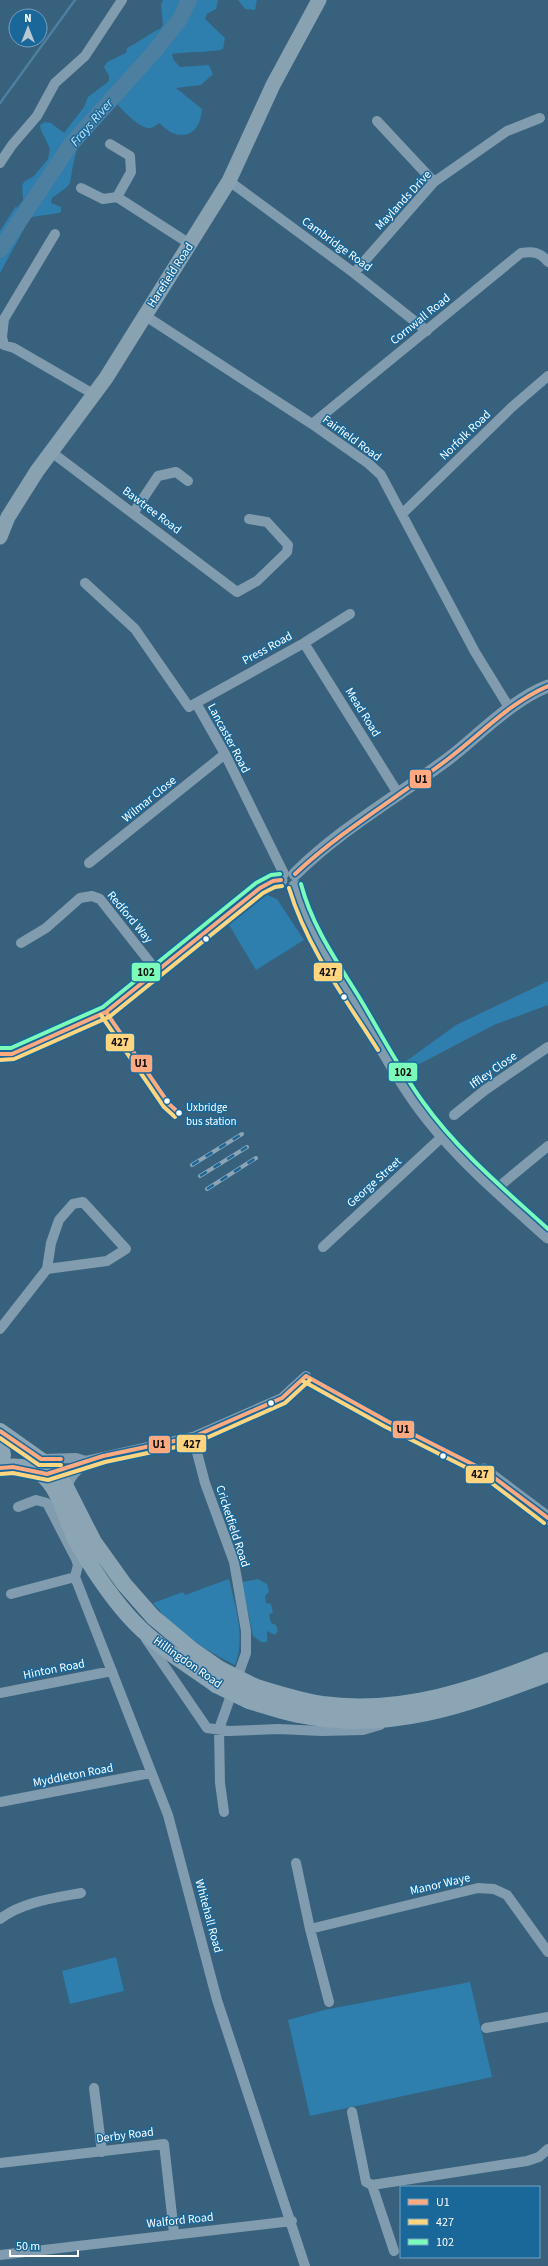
<svg xmlns="http://www.w3.org/2000/svg" width="548" height="2266" font-family="'Source Sans 3',sans-serif">
<style>
.green{fill:#2e7eae}
.lines{fill:none;stroke-linecap:round;stroke-linejoin:round}
.stream{stroke:#4c7fa0;stroke-width:2.5}
.river{stroke:#4c7fa0;stroke-width:16}
.minor{stroke:#819cae;stroke-width:10}
.tertiary{stroke:#819cae;stroke-width:13}
.secondary{stroke:#88a2b2;stroke-width:15}
.primary{stroke:#8ca5b5;stroke-width:16}
.rail-casing{stroke:#8ca5b6;stroke-width:4}
.rail{stroke:#1a6799;stroke-width:2.5;stroke-dasharray:8;stroke-linecap:butt}
.primary-bridge{stroke:#8ca5b5;stroke-width:16}
.bus-1-casing{stroke:#1a6799;stroke-width:7}
.bus-2-casing{stroke:#1a6799;stroke-width:7}
.bus-3-casing{stroke:#1a6799;stroke-width:7}
.bus-1{stroke:#ffa980;stroke-width:4}
.bus-2{stroke:#ffd580;stroke-width:4}
.bus-3{stroke:#7afbb9;stroke-width:4}
.bus-dot{fill:#fff;stroke:#1a6799;stroke-width:1.5}
.labels{text-anchor:middle;stroke-width:3;stroke-linejoin:round;paint-order:stroke}
.bus-label{font-size:11px;fill:#fff;stroke:#1a6799;text-anchor:start}
.street-label{font-size:12px;fill:#fff;stroke:#1a6799}
.water-label{font-size:13px;font-style:italic;fill:#c2e4f8;stroke:#1a6799}
.line-badge{stroke:#1a6799;stroke-width:1.5}
.pale-badge-label{font-size:11px;text-anchor:middle;font-weight:bold;fill:#111}
</style>
<rect width="100%" height="100%" fill="#37617c"/>
<path class="green" d="M 163,0 L 218,0 L 216,9 L 207,14 L 205,19 L 225,38 L 223,49 C 219,52 183,52 172,54 L 173,59 L 180,67 L 209,65 L 213,74 L 201,85 L 176,88 L 202,109 C 201,126 192,140 172,133 C 168,131 163,126 159,123 C 157,125 153,127 151,128 C 141,130 123,111 117,104 C 79,130 78,138 70,183 L 67,187 L 52,198 L 51,203 L 61,207 L 61,212 C 50,216 41,214 30,218 L 0,273 L 0,231 L 16,206 L 17,208 L 23,200 L 22,185 L 25,181 L 34,176 L 48,159 L 50,149 L 41,130 L 40,125 L 45,122 L 51,123 L 64,133 L 84,107 L 88,97 L 109,81 L 109,76 L 104,67 L 107,62 L 126,53 L 127,48 C 134,45 155,30 160,29 L 163,25 L 161,5 Z
M 238,0 L 257,0 L 255,10 L 245,9 Z
M 267,895 L 277,899 L 304,940 L 256,970 L 229,925 Z
M 548,981 L 548,1005 L 494,1025 L 406,1071 L 402,1064 L 456,1025 Z
M 229,1579 C 235,1606 246,1638 235,1665 C 206,1651 173,1629 153,1603 L 183,1592 L 185,1595 Z
M 258,1579 L 267,1584 L 269,1592 L 265,1596 L 266,1603 L 271,1604 L 273,1612 L 269,1615 L 271,1623 L 276,1625 L 278,1631 L 275,1635 L 267,1631 L 267,1642 L 261,1642 L 253,1636 L 242,1582 Z
M 116,1957 L 124,1991 L 70,2004 L 62,1971 Z
M 470,1982 L 492,2077 L 310,2116 L 288,2020 L 324,2010 Z"/>
<g class="lines">
<path class="stream" d="M 0,103 L 75,0"/>
<path class="river" d="M 0,250 L 71,144 L 153,53 L 180,19 L 189,0"/>
<path class="minor" d="M 377,121 L 434,182
M 110,144 L 130,156 L 131,172 L 117,197 L 190,244
M 0,163 L 12,145 L 37,116 L 55,83 L 85,56 L 122,0
M 229,181 L 354,273 L 427,331
M 81,188 L 103,199 L 117,197
M 354,273 L 434,182 L 507,131 L 540,118
M 144,315 L 312,424 L 369,464 L 381,475 L 475,652 L 510,709
M 4,345 L 2,337 L 4,319 L 55,234
M 4,345 L 14,348 L 95,395
M 312,424 L 521,253 C 533,251 540,252 548,262
M 50,451 L 237,592 L 257,581 L 287,552 L 288,545 L 267,522 L 249,519
M 134,512 L 158,476 L 176,472 L 188,481
M 402,514 L 512,407 L 548,376
M 85,583 L 135,629 L 189,707 L 196,703 L 225,754 L 284,874
M 304,643 L 399,795
M 196,703 L 304,643 L 350,614
M 89,863 L 225,754
M 21,943 L 46,928 L 80,898 L 92,896 L 100,899 L 156,970
M 454,1115 L 485,1090 L 548,1047
M 496,1189 L 548,1146
M 323,1247 L 443,1136
M 0,1329 L 47,1269 L 51,1243 L 59,1220 L 73,1204 L 83,1202 L 126,1249 L 107,1261 L 47,1269
M 193,1437 L 205,1483 L 234,1562 L 246,1631 L 246,1653 L 219,1729 L 220,1783 L 224,1812
M 42,1459 L 76,1458 L 86,1461
M 66,1487 L 73,1475 L 86,1461 L 193,1437 L 282,1398 L 306,1376
M 18,1507 L 36,1500 L 47,1503 L 76,1559 L 78,1565 L 75,1577
M 75,1577 L 168,1815 L 217,2000 L 305,2266
M 11,1594 L 75,1577
M 146,1639 L 207,1728 L 229,1731 L 278,1729 L 322,1731 L 363,1730 L 380,1725
M 0,1693 L 112,1671
M 0,1802 L 151,1773
M 296,1863 L 310,1929 L 478,1888 L 494,1889 L 507,1895 L 548,1952
M 0,1919 C 22,1902 54,1898 81,1893
M 310,1929 L 329,2002
M 486,2028 L 548,2017
M 94,2088 L 102,2152
M 352,2112 L 366,2182 L 372,2185 L 527,2161 L 539,2157 L 548,2149
M 0,2163 L 164,2144 L 174,2233
M 372,2185 L 394,2251
M 0,2255 L 292,2221"/>
<path class="tertiary" d="M 295,874 C 340,829 397,797 448,759 C 478,736 513,699 548,686
M 295,886 C 304,927 331,964 353,999 C 378,1039 399,1083 429,1120 C 463,1163 507,1200 548,1237
M 0,1054 L 12,1054 L 106,1012 L 260,888 L 273,881 L 281,880
M 484,1470 L 548,1518"/>
<path class="secondary" d="M 0,537 L 8,517 L 37,471 L 106,378 L 229,181 L 273,85 L 319,0"/>
<path class="primary" d="M 0,1431 L 55,1470 L 66,1487 L 94,1542 L 124,1584 L 153,1617 L 190,1648 L 220,1669
M 0,1441 L 3,1455 L 0,1465
M 0,1468 C 12,1465 30,1466 41,1474 C 62,1490 66,1525 79,1546 C 95,1573 113,1600 134,1622 C 158,1647 188,1665 216,1685
M 254,1686 C 276,1693 299,1700 322,1704 C 401,1715 476,1689 548,1660
M 249,1701 C 266,1706 282,1712 299,1715 C 388,1734 466,1705 548,1674"/>
<defs>
<path id="rail" d="M 192,1165 L 242,1134
M 200,1176 L 247,1147
M 207,1189 L 256,1158"/>
</defs>
<use href="#rail" class="rail-casing"/>
<use href="#rail" class="rail"/>
<path class="primary-bridge" d="M 220,1669 L 254,1686
M 216,1685 L 249,1701"/>
<defs>
<path id="bus-1" d="M 295,874 C 342,830 397,798 448,759 C 481,734 509,703 548,686
M 106,1012 L 169,1104 L 179,1113
M 0,1054 L 12,1054 L 106,1012 L 260,888 L 273,881 L 281,880
M 306,1376 L 387,1421 L 484,1470 L 548,1518
M 0,1431 L 41,1459 L 61,1459
M 0,1468 L 13,1467 L 47,1474 L 103,1456 L 193,1437 L 282,1398 L 306,1376"/>
<path id="bus-2" d="M 289,888 C 307,948 345,998 378,1050
M 101,1015 L 164,1107 L 175,1117
M 0,1060 L 14,1059 L 109,1017 L 263,893 L 275,887 L 282,886
M 303,1381 L 384,1426 L 481,1475 L 544,1523
M 0,1438 L 39,1465 L 61,1465
M 1,1474 L 13,1473 L 48,1480 L 105,1462 L 195,1443 L 285,1403 L 310,1380"/>
<path id="bus-3" d="M 301,884 C 312,926 336,960 359,997 C 380,1032 399,1069 423,1102 C 458,1151 504,1189 548,1229
M 0,1048 L 11,1048 L 103,1007 L 256,883 L 271,875 L 280,874"/>
</defs>
<use href="#bus-1" class="bus-1-casing"/>
<use href="#bus-2" class="bus-2-casing"/>
<use href="#bus-3" class="bus-3-casing"/>
<use href="#bus-1" class="bus-1"/>
<use href="#bus-2" class="bus-2"/>
<use href="#bus-3" class="bus-3"/>
</g>
<g class="bus-dot">
<circle cx="206" cy="939" r="3.5"/>
<circle cx="344" cy="997" r="3.5"/>
<circle cx="167" cy="1101" r="3.5"/>
<circle cx="179" cy="1113" r="3.5"/>
<circle cx="271" cy="1403" r="3.5"/>
<circle cx="443" cy="1456" r="3.5"/>
</g>
<g class="labels">
<g class="bus-label">
<text x="186" y="1111">Uxbridge<tspan x="186" dy="14">bus station</tspan></text>
</g>
<g class="street-label">
<text transform="translate(403 200) rotate(-47)" y="4">Maylands Drive</text>
<text transform="translate(337 244) rotate(36)" y="4">Cambridge Road</text>
<text transform="translate(170 275) rotate(-57)" y="4">Harefield Road</text>
<text transform="translate(420 319) rotate(-39)" y="4">Cornwall Road</text>
<text transform="translate(465 435) rotate(-44)" y="4">Norfolk Road</text>
<text transform="translate(352 438) rotate(36)" y="4">Fairfield Road</text>
<text transform="translate(152 510) rotate(37)" y="4">Bawtree Road</text>
<text transform="translate(267 648) rotate(-29)" y="4">Press Road</text>
<text transform="translate(363 712) rotate(58)" y="4">Mead Road</text>
<text transform="translate(229 738) rotate(62)" y="4">Lancaster Road</text>
<text transform="translate(149 799) rotate(-39)" y="4">Wilmar Close</text>
<text transform="translate(130 917) rotate(50)" y="4">Redford Way</text>
<text transform="translate(493 1070) rotate(-35)" y="4">Iffley Close</text>
<text transform="translate(374 1182) rotate(-42)" y="4">George Street</text>
<text transform="translate(233 1526) rotate(72)" y="4">Cricketfield Road</text>
<text transform="translate(188 1662) rotate(35)" y="4">Hillingdon Road</text>
<text transform="translate(54 1669) rotate(-11)" y="4">Hinton Road</text>
<text transform="translate(73 1775) rotate(-11)" y="4">Myddleton Road</text>
<text transform="translate(440 1884) rotate(-13)" y="4">Manor Waye</text>
<text transform="translate(209 1916) rotate(75)" y="4">Whitehall Road</text>
<text transform="translate(125 2135) rotate(-7)" y="4">Derby Road</text>
<text transform="translate(180 2220) rotate(-6)" y="4">Walford Road</text>
</g>
<g class="water-label">
<text transform="translate(91 122) rotate(-49)" y="5">Frays River</text>
</g>
</g>
<g class="line-badge">
<rect x="409" y="769" width="23" height="20" rx="4" fill="#ffa980"/>
<rect x="131" y="962" width="30" height="20" rx="4" fill="#7afbb9"/>
<rect x="313" y="962" width="30" height="20" rx="4" fill="#ffd580"/>
<rect x="105" y="1033" width="30" height="19" rx="4" fill="#ffd580"/>
<rect x="130" y="1054" width="23" height="19" rx="4" fill="#ffa980"/>
<rect x="388" y="1062" width="30" height="20" rx="4" fill="#7afbb9"/>
<rect x="392" y="1420" width="23" height="19" rx="4" fill="#ffa980"/>
<rect x="176" y="1434" width="31" height="19" rx="4" fill="#ffd580"/>
<rect x="148" y="1435" width="23" height="19" rx="4" fill="#ffa980"/>
<rect x="465" y="1465" width="30" height="19" rx="4" fill="#ffd580"/>
</g>
<g class="pale-badge-label">
<text x="421" y="783">U1</text>
<text x="146" y="976">102</text>
<text x="328" y="976">427</text>
<text x="120" y="1046">427</text>
<text x="141" y="1067">U1</text>
<text x="403" y="1076">102</text>
<text x="403" y="1433">U1</text>
<text x="192" y="1448">427</text>
<text x="159" y="1448">U1</text>
<text x="480" y="1478">427</text>
</g>
<rect x="400" y="2186" width="140" height="72" fill="#1a6799" stroke="#76a4c2"/>
<rect x="408" y="2199" width="20" height="6" fill="#ffa980" stroke="#76a4c2"/>
<text x="436" y="2206" font-size="12" fill="#ffffff">U1</text>
<rect x="408" y="2219" width="20" height="6" fill="#ffd580" stroke="#76a4c2"/>
<text x="436" y="2226" font-size="12" fill="#ffffff">427</text>
<rect x="408" y="2239" width="20" height="6" fill="#7afbb9" stroke="#76a4c2"/>
<text x="436" y="2246" font-size="12" fill="#ffffff">102</text>
<g transform="translate(28 28)"><circle r="19" fill="#1a6799" stroke="#76a4c2"/>
<path d="M0-3L7 15L0 10L-7 15Z" fill="#b9c8d1"/>
<text y="-6" font-size="11" font-weight="bold" text-anchor="middle" fill="#ffffff">N</text>
</g>
<path d="M10 2250v6h68v-6" fill="none" stroke="#ffffff" stroke-width="2"/>
<text x="16" y="2250" font-size="12" fill="#ffffff" stroke="#1a6799" stroke-width="3" paint-order="stroke">50 m</text>
</svg>
